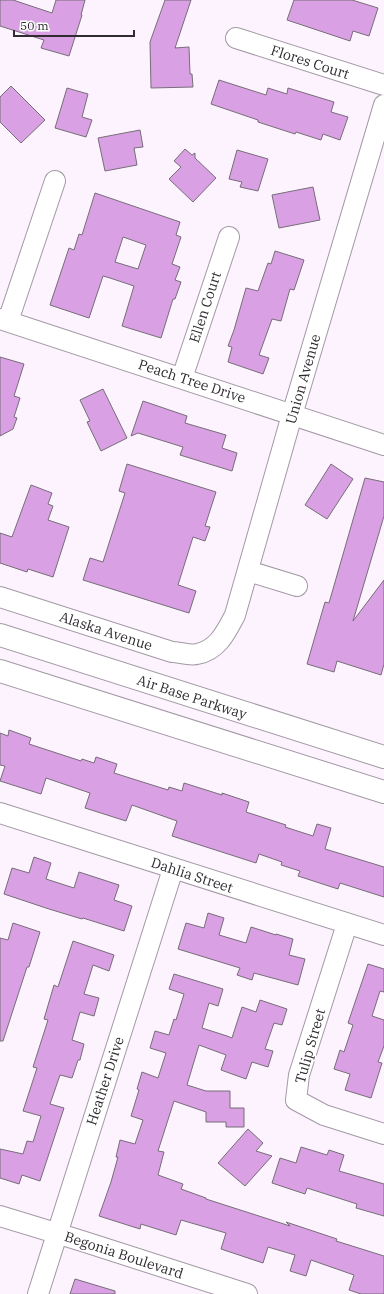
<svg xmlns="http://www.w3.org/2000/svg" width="384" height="1294" font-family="'IBM Plex Serif',serif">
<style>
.building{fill:#d9a1e3;stroke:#776d78;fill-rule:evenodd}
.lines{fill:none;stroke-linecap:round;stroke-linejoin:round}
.minor-casing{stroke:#a399a5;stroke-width:22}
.major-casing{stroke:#a399a5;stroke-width:24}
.minor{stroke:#fff;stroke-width:20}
.major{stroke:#fff;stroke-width:22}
.labels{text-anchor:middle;stroke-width:3;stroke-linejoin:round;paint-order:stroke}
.street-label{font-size:14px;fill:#2f2b30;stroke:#fff}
</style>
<rect width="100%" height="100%" fill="#fcf3fe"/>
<path class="building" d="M 0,0 L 13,0 L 52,13 L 56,0 L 85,0 L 81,15 L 82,15 L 69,56 L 41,48 L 44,40 L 0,26 Z
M 165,0 L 191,0 L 175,48 L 189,47 L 190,74 L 192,74 L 193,87 L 151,88 L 150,42 Z
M 294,0 L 352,0 L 378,8 L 369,36 L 353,31 L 350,41 L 287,20 Z
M 219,80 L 266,95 L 268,88 L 287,94 L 288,88 L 334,102 L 331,112 L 348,117 L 340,140 L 323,134 L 321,140 L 296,132 L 295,134 L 258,122 L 258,120 L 211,104 Z
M 11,86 L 45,120 L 21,143 L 0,122 L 0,97 Z
M 67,88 L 88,94 L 82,117 L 92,120 L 86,137 L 55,128 Z
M 140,130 L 143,147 L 134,148 L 137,165 L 105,171 L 98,138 Z
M 185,149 L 192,155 L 195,153 L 195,158 L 216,178 L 193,202 L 169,179 L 181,167 L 174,161 Z
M 237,150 L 268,159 L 258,191 L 240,187 L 242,182 L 229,179 Z
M 313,187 L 320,220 L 279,228 L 272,195 Z
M 95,193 L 180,222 L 176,235 L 181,237 L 172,264 L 180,267 L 175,280 L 181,282 L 175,299 L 173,299 L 161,338 L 122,326 L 134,286 L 110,278 L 103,276 L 89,318 L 50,305 L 69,248 L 74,250 L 79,234 L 82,235 ZM 123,237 L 146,245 L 138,269 L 115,262 Z
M 275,251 L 304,260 L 294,290 L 290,289 L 281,321 L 272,319 L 259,355 L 269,358 L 263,374 L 228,362 L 232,347 L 228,346 L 234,330 L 246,288 L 258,291 L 268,263 L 271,264 Z
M 0,357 L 24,364 L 14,396 L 20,398 L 14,417 L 17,418 L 13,429 L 0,436 Z
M 103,389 L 127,438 L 101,451 L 87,422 L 90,421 L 80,400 Z
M 143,401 L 187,416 L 185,423 L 226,435 L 222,448 L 237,453 L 232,471 L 180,455 L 183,447 L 138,433 L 131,436 Z
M 127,464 L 216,492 L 205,526 L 210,527 L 205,541 L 193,537 L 178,585 L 196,591 L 189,613 L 83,580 L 90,558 L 103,562 L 125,493 L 119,491 Z
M 331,464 L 353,479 L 327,519 L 305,505 Z
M 365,478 L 384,482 L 384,516 L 353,621 L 384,580 L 384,664 L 381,675 L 337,661 L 334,672 L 307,664 L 325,602 L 329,603 Z
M 31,485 L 52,493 L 48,504 L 53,506 L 48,520 L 69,527 L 53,577 L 28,569 L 27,572 L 0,563 L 0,533 L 12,537 Z
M 9,730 L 31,738 L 29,744 L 81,761 L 82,759 L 94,763 L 96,757 L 117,764 L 114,773 L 168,790 L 169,787 L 182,791 L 184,783 L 222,795 L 222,793 L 249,802 L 246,812 L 286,825 L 285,827 L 313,836 L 317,824 L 331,828 L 325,849 L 384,867 L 384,897 L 340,883 L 338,889 L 298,876 L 300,871 L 281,865 L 282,862 L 259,854 L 256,863 L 172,836 L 177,821 L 132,805 L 126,821 L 85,808 L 90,793 L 46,778 L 41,794 L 0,781 L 5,766 L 0,765 L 0,733 L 8,736 Z
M 34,857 L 51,863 L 46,879 L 74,888 L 79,872 L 119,885 L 114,900 L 132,906 L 124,931 L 83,918 L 82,919 L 49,909 L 4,894 L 12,868 L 29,873 Z
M 208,913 L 224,918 L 219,935 L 246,943 L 251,927 L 276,935 L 276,934 L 293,939 L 289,955 L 305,959 L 298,985 L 254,973 L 252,980 L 237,975 L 240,968 L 178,949 L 186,923 L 204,928 Z
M 13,923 L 40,932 L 29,967 L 27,967 L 3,1041 L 0,1041 L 0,938 L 8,940 Z
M 73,941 L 114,955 L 109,971 L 93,965 L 84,994 L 99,998 L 94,1016 L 80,1012 L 72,1040 L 84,1044 L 80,1060 L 78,1060 L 72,1078 L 60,1075 L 50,1104 L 64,1108 L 40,1181 L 22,1175 L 19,1184 L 0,1178 L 0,1149 L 23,1154 L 27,1141 L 33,1142 L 41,1116 L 23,1111 L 37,1068 L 33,1067 L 48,1020 L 44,1019 L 54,985 L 58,987 Z
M 368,964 L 384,969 L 384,992 L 380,991 L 372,1016 L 384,1020 L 384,1046 L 378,1062 L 382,1063 L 371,1098 L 345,1090 L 350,1074 L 334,1069 L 340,1050 L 344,1052 L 353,1025 L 348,1023 Z
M 174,974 L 223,989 L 218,1006 L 209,1003 L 202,1028 L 227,1036 L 232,1038 L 242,1007 L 256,1012 L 260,1000 L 287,1009 L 282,1025 L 274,1023 L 265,1049 L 273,1051 L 268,1067 L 252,1062 L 246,1079 L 221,1070 L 226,1055 L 199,1045 L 187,1085 L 206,1091 L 230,1091 L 230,1108 L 244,1108 L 244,1127 L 226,1127 L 226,1122 L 206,1122 L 206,1112 L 174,1101 L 158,1151 L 164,1152 L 158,1175 L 183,1184 L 181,1189 L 206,1198 L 206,1199 L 290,1226 L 286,1222 L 337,1239 L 336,1241 L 384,1256 L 384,1294 L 361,1294 L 349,1290 L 354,1275 L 311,1260 L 306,1276 L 290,1271 L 295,1255 L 268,1247 L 263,1263 L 221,1249 L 226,1233 L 181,1220 L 176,1235 L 141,1224 L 140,1229 L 99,1216 L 111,1182 L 118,1157 L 116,1157 L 120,1140 L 135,1144 L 143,1120 L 131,1116 L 139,1090 L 137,1089 L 142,1072 L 158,1078 L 166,1053 L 150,1048 L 155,1031 L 169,1035 L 174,1019 L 176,1020 L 184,994 L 169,989 Z
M 248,1129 L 263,1143 L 256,1151 L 272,1156 L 245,1186 L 218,1163 Z
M 301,1147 L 327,1155 L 329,1150 L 344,1155 L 339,1171 L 384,1184 L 384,1216 L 356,1208 L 357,1204 L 307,1188 L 305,1194 L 272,1183 L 280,1158 L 296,1163 Z
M 75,1279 L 115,1291 L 115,1294 L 70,1294 Z"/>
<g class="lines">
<defs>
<path id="minor" d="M 236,38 L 384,85
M 0,319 L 384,445
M 8,321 L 55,181
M 182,378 L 229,237
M 248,571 L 297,586
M 0,597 L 172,652 C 179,652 190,656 197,654 C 218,650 226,632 235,615 L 292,415 L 384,105
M 0,813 L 384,935
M 347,924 L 299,1075 L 296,1100 L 324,1115 L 384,1134
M 0,1216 L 82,1241 L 247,1294
M 38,1294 L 173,869"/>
<path id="major" d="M 0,635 L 384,757
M 0,671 L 384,792"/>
</defs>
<use href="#minor" class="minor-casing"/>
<use href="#major" class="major-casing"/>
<use href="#minor" class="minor"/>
<use href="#major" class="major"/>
</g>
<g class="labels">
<g class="street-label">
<text transform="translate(310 62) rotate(18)" y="5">Flores Court</text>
<text transform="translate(205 307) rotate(-72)" y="5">Ellen Court</text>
<text transform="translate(303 379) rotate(-74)" y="5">Union Avenue</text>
<text transform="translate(192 381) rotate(18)" y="5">Peach Tree Drive</text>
<text transform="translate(106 631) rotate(18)" y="5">Alaska Avenue</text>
<text transform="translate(192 697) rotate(18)" y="5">Air Base Parkway</text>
<text transform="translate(192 875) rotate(18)" y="5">Dahlia Street</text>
<text transform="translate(310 1046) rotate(-74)" y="5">Tulip Street</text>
<text transform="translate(105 1081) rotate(-72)" y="5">Heather Drive</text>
<text transform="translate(124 1255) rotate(18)" y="5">Begonia Boulevard</text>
</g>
</g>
<path d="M14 30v6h120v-6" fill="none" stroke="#2f2b30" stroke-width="2"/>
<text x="20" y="30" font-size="12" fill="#2f2b30" stroke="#ffffff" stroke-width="3" paint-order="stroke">50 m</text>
</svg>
